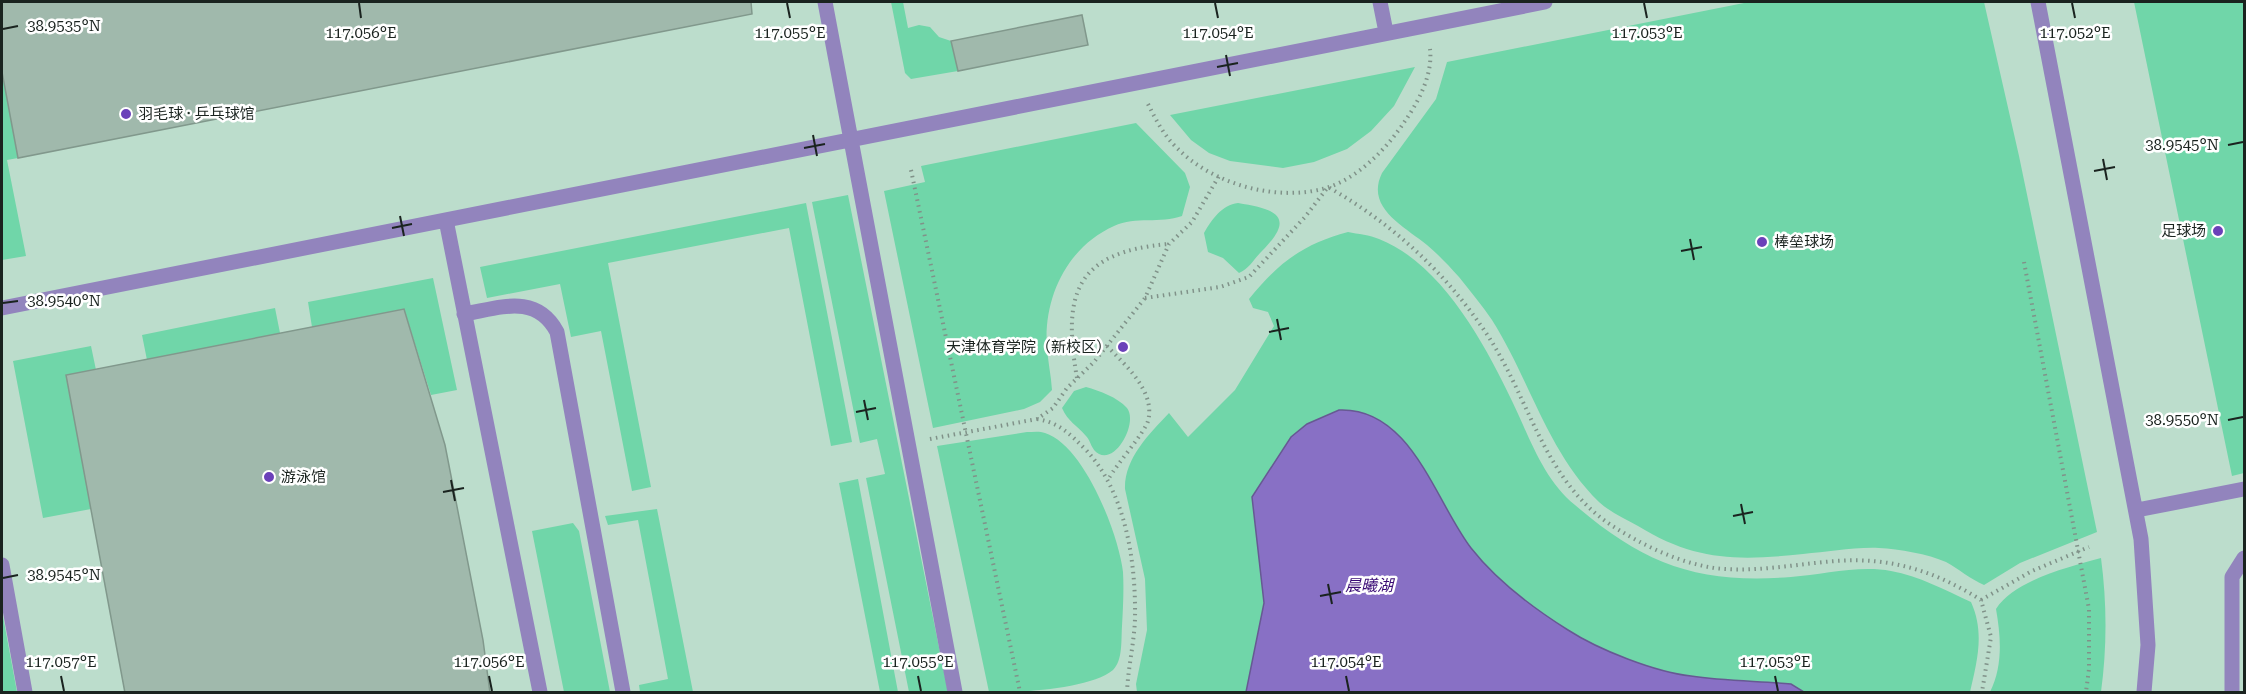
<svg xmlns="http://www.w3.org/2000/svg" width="2246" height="694" font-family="'Roboto Serif','Noto Sans SC',serif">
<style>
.built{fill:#bcddcc}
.green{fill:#70d6a9}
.water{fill:#8870c5;stroke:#675993;stroke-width:1.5}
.building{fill:#a0b9ac;stroke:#81988c;stroke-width:1.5}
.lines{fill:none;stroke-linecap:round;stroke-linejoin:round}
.path{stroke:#809289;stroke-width:4;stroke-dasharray:1.5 4.5;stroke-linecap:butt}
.service{stroke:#9284bd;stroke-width:15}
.ticks{fill:none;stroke:#1a231f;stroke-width:2}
.poi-dot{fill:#6b41b9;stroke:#fff;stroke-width:2}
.labels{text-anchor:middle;stroke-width:5;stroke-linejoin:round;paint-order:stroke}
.poi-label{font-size:15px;fill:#1a231f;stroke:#fff;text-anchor:start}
.water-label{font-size:16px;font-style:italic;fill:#390a74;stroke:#fff}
.ticks-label{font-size:15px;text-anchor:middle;fill:#1a231f;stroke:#fff;stroke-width:5;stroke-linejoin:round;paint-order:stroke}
</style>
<rect width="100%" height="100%" fill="#cce5d8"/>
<path class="built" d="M 2,2 L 2244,2 L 2244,692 L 2,692 Z"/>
<path class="green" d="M 891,2 L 903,2 L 908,28 L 919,25 L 930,27 L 939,37 L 951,41 L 958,71 L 911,79 L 905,73 Z
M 1749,2 L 1984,2 L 2019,156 L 2097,532 L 2020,563 L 1984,585 C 1970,579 1959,569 1946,562 C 1928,554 1899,549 1879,548 C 1853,547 1828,552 1803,554 C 1737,561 1695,561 1638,526 C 1625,519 1610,512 1599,502 C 1547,451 1530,380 1492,320 C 1482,305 1470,291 1459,277 C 1449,266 1439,255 1427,245 C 1404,226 1365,208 1382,173 L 1436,99 L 1447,62 Z
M 2134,2 L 2244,2 L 2244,473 L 2232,476 Z
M 1415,67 L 1394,106 L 1371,131 L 1347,149 L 1314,162 L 1283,168 L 1230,161 L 1209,153 L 1191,140 L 1170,115 Z
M 2,72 L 18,158 L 7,160 L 26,256 L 2,260 Z
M 1136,123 L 1185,173 L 1190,187 L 1182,216 C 1160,224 1136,216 1114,226 C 1067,247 1043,298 1047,348 C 1048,362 1051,375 1052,390 L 1040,402 L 1024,409 L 933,428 L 884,191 L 925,182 L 921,166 Z
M 848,195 L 948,692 L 909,692 L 866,478 L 885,474 L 877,439 L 860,443 L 812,202 Z
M 806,203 L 852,442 L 831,446 L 789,228 L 608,263 L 651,487 L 632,491 L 601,331 L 571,337 L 560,284 L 487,298 L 480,267 Z
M 1238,203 C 1275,209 1297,216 1262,251 C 1253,260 1250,268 1239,273 L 1223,258 L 1208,252 L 1204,233 C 1212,219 1222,205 1238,203 Z
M 1348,232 C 1358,234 1370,235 1379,239 C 1441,263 1485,344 1512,401 C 1529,436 1543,479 1575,505 C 1645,565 1698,584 1791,577 C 1823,575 1858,565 1891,571 C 1919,576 1945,590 1971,602 C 1985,633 1977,661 1970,692 L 1137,692 L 1136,684 L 1147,630 L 1145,579 L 1125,489 C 1124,459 1149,434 1169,413 L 1188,437 L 1235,390 L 1274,326 L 1268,312 L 1253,308 L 1249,299 C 1278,263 1303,244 1348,232 Z
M 433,278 L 457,390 L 431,395 L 404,309 L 312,327 L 308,302 Z
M 275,308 L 280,333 L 147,360 L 142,335 Z
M 91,346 L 96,370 L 66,375 L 91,509 L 43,518 L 13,361 Z
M 1086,387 C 1100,391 1117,397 1127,408 C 1138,422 1117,463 1099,454 C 1091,450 1091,441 1086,436 C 1077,425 1068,422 1062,408 L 1074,391 Z
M 1027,432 C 1033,432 1040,431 1045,433 C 1084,445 1119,535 1123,572 C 1124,590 1123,608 1122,626 C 1121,640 1123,660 1113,670 C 1091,689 1017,693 989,692 L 937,446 Z
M 858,479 L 898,692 L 880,692 L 839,483 Z
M 657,509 L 693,692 L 640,692 L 639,685 L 668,679 L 638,520 L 608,525 L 605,516 Z
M 573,523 L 579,531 L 610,692 L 564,692 L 532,531 Z
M 2101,558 C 2107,604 2107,647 2101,692 L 1990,692 C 2003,666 2001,638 1996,609 C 2014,580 2069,567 2101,558 Z
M 2,611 L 17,692 L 2,692 Z"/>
<path class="water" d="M 1339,410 C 1411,407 1435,501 1471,548 C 1496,580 1533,608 1568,630 C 1599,650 1655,672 1691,676 C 1724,681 1758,681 1791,684 L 1804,692 L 1246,692 L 1264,603 L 1252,497 L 1291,437 L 1307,424 Z"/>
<path class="building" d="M 2,2 L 751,2 L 752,14 L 18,158 L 2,72 Z
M 1082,15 L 1088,45 L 958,71 L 951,41 Z
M 404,309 L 445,445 L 483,640 L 490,693 L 125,693 L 66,375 Z"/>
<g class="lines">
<path class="path" d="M 1148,104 C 1156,120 1164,136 1178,149 C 1214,185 1278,202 1326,188 C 1359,178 1387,148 1405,121 C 1419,101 1433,74 1430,49
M 911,170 L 1020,692
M 2024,262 L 2089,609 L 2089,669 L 2086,692
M 1145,298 L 1220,287 L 1249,277 L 1305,217 L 1328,187 C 1393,224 1445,272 1486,333 C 1529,396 1543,480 1611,525 C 1642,545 1677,562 1714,568 C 1755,573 1795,564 1836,561 C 1891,557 1935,571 1981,600 L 1991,637 L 1982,692
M 1107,346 C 1124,364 1156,391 1148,421 C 1145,432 1117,464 1109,478
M 1077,378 C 1062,293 1076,252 1168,244
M 1037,419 C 1060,423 1070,434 1086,450 C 1126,493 1136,562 1135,619 C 1134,644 1128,668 1127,692
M 930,439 L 1037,419 L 1053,408 L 1067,388 L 1094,362 L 1145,298 L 1169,244 L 1192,222 L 1219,176
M 1981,600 L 2032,571 L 2089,547"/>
<path class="service" d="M 825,2 L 955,692
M 1380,2 L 1386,32
M 2038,2 L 2141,539 L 2148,645 L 2144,692
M 446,220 L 540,692
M 2,308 L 1545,2
M 464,314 C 500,308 536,293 557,332 L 623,692
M 2137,510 L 2244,489
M 2,565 L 25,692
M 2232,692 L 2232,577 L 2244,558"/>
</g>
<path class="ticks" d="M 359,3 L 361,18M 787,3 L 790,18M 1215,3 L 1218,18M 1644,3 L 1647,18M 2072,3 L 2075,18M 3,29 L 18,26M 1226,55 L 1230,76M 1217,67 L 1238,63M 813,135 L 817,156M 2228,145 L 2243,142M 804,148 L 825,144M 2103,159 L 2107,180M 2094,171 L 2115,167M 400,216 L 404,236M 392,228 L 412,224M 1690,239 L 1694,260M 1681,251 L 1702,247M 3,303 L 18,301M 1277,319 L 1281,340M 1269,332 L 1289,328M 864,400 L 868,420M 856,412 L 876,408M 2228,420 L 2243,417M 451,480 L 455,501M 443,492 L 464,488M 1741,504 L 1745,524M 1733,516 L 1753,512M 3,578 L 18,575M 1328,584 L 1332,604M 1320,596 L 1341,592M 61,676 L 64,691M 489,676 L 492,691M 918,676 L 921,691M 1346,676 L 1349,691M 1775,676 L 1778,691"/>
<g class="poi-dot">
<circle cx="126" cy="114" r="6"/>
<circle cx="2218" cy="231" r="6"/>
<circle cx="1762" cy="242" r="6"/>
<circle cx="1123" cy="347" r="6"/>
<circle cx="269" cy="477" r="6"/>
</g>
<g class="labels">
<g class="poi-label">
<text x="138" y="119">羽毛球 · 乒乓球馆</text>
<text x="2206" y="236" text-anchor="end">足球场</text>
<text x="1774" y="247">棒垒球场</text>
<text x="1111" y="352" text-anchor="end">天津体育学院（新校区）</text>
<text x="281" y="482">游泳馆</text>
</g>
<g class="water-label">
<text x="1369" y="591">晨曦湖</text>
</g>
</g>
<g class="ticks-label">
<text x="64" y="31">38.9535°N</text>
<text x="361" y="38">117.056°E</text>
<text x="790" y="38">117.055°E</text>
<text x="1218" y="38">117.054°E</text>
<text x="1647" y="38">117.053°E</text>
<text x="2075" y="38">117.052°E</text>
<text x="2182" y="150">38.9545°N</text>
<text x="64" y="306">38.9540°N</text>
<text x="2182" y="425">38.9550°N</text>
<text x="64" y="580">38.9545°N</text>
<text x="61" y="667">117.057°E</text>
<text x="489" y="667">117.056°E</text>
<text x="918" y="667">117.055°E</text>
<text x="1346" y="667">117.054°E</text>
<text x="1775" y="667">117.053°E</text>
</g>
<rect width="2246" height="694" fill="none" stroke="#1a231f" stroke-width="6"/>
</svg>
